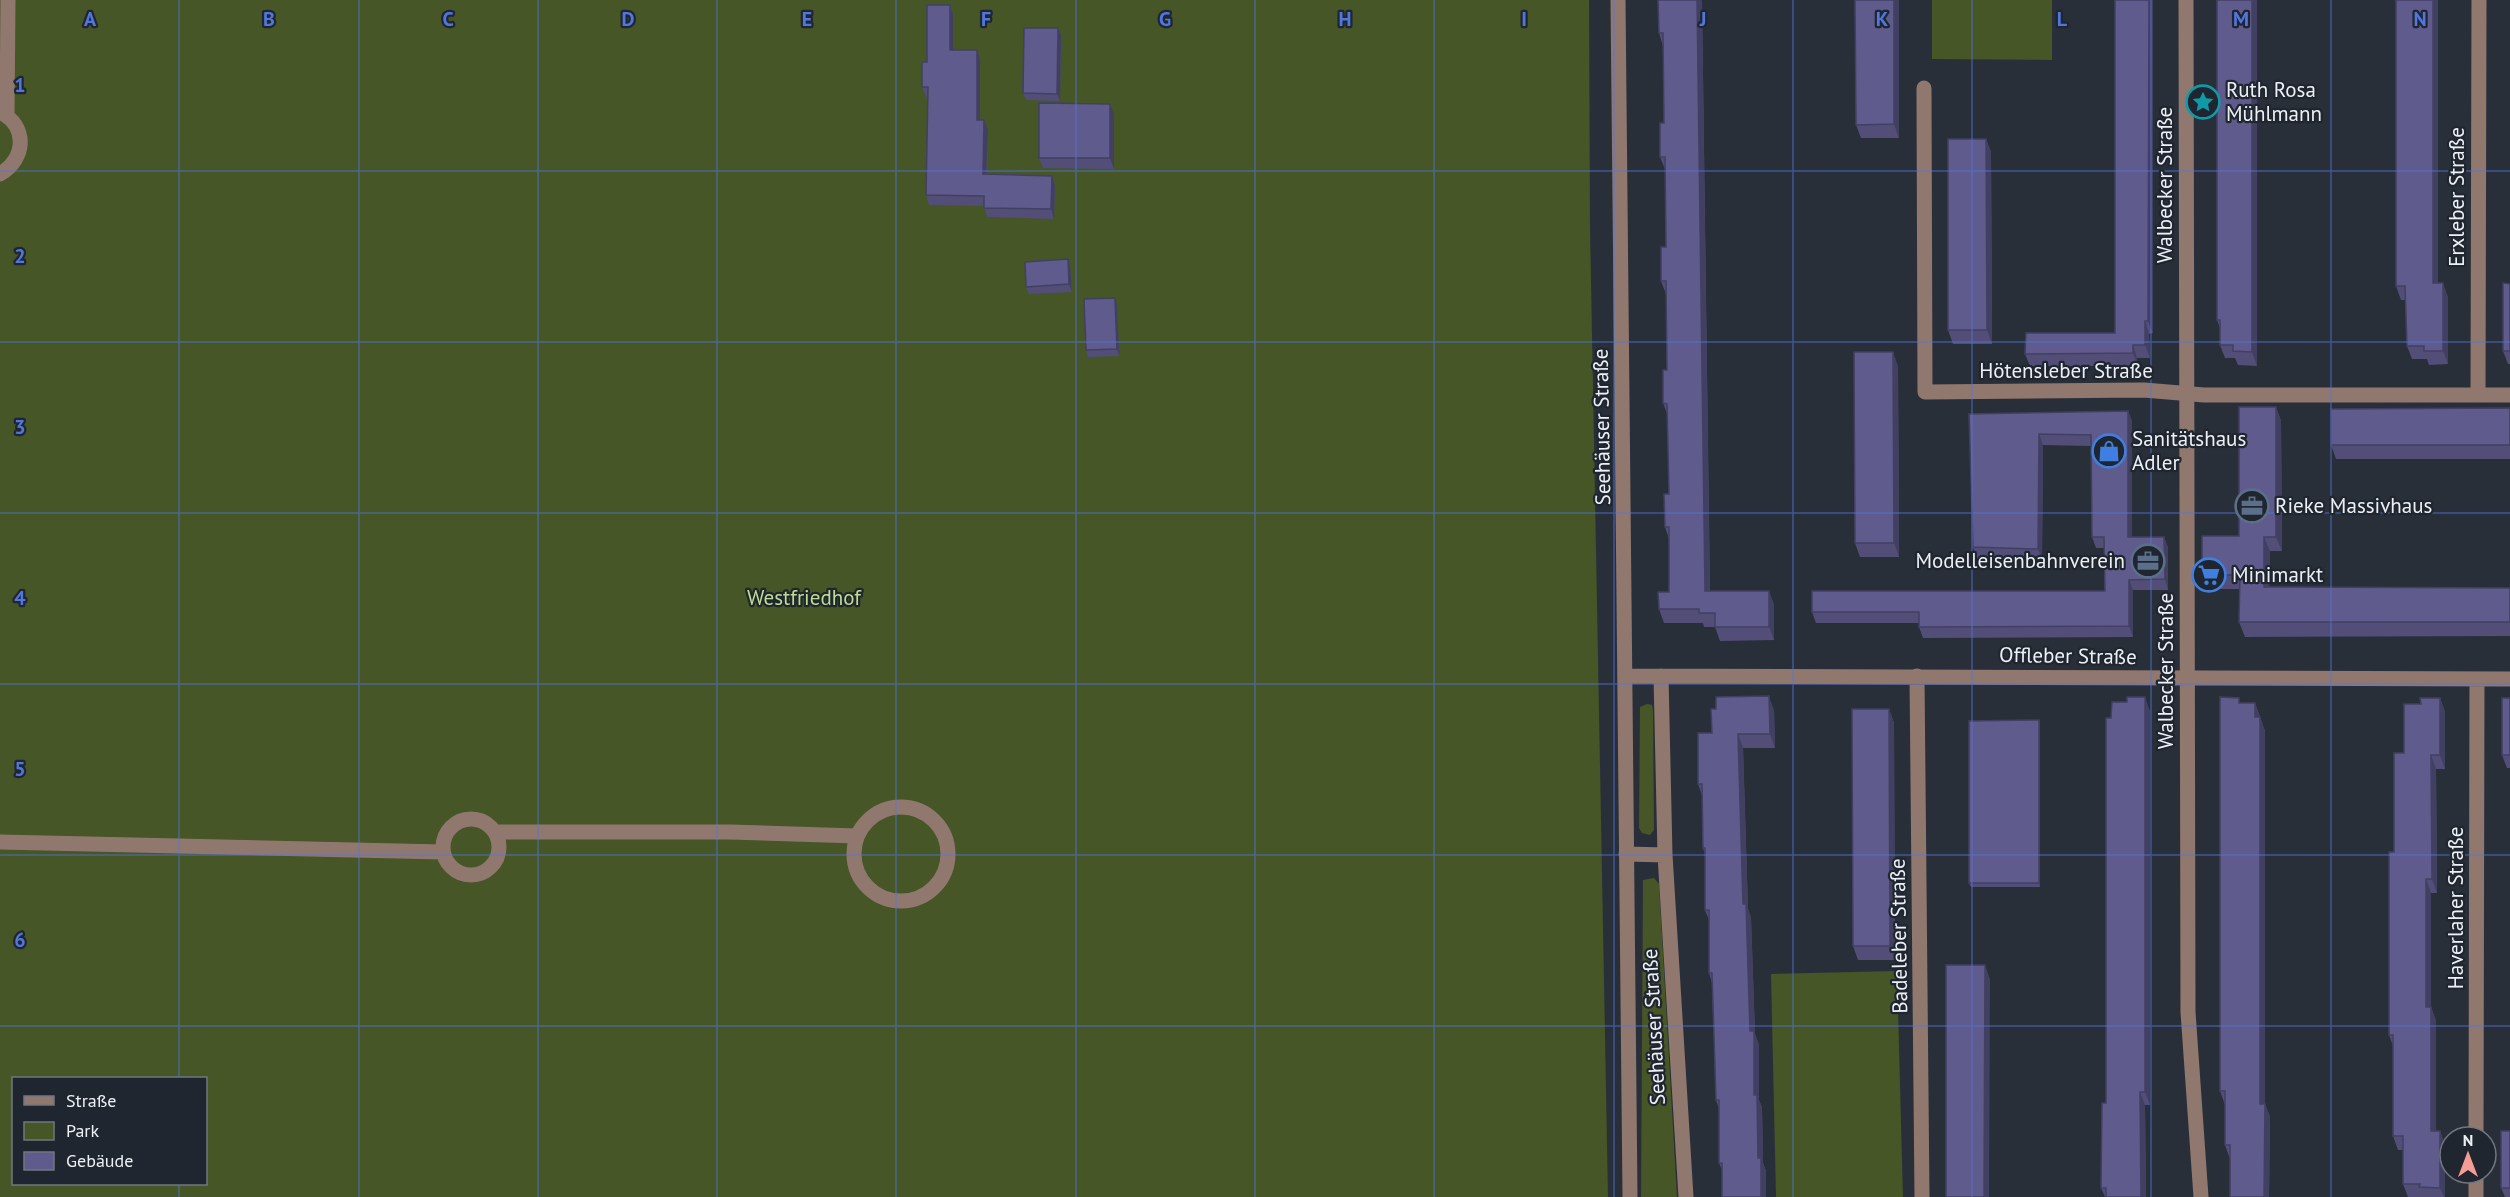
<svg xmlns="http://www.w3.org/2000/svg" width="2510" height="1197" font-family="'PT Sans',sans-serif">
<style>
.green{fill:#465626;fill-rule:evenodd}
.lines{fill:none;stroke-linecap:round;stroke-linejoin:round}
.minor{stroke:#91786e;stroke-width:15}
.wall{fill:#524e78}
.shaded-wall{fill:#424062}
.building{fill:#5f5b8c;stroke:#424062;stroke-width:1.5}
.grid{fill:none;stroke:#5176e0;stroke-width:1.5;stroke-opacity:0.55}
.labels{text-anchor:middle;stroke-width:4.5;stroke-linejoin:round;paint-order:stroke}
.poi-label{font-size:21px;fill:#ecf0f6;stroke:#20262f;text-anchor:start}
.street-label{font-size:21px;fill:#ecf0f6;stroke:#20262f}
.park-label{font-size:21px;fill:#c0dc8e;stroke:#20262f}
.grid-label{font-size:20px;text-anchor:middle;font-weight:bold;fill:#5176e0;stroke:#20262f;stroke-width:4.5;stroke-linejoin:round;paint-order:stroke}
</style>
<rect width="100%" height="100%" fill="#292f39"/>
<path class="green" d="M 0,0 L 1589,0 L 1590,227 L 1608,1197 L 0,1197 ZM 14,1078 L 206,1078 L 206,1184 L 14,1184 Z
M 1932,0 L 2052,0 L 2052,60 L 1932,59 Z
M 1647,704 L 1652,705 L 1653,710 L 1654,830 L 1650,835 L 1642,833 L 1639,828 L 1640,707 Z
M 1654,878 L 1659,884 L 1677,1197 L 1641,1197 L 1643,880 Z
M 1897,971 L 1903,1197 L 1776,1197 L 1771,974 Z"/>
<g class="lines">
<path class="minor" d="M 1618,0 L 1630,1197
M 2186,0 L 2188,1012 L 2201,1197
M 1924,88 L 1925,392 L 2144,390 L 2204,395 L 2510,395
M 0,112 C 28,126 26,159 0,174
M 7,115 L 8,0
M 2478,395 L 2479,0
M 1625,676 L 2510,679
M 1661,676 L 1665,855 L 1686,1197
M 1917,676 L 1922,1197
M854 854a47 47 0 1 1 94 0a47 47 0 1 1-94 0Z
M443 847a28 28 0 1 1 56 0a28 28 0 1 1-56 0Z
M 495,832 L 730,832 L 857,836
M 0,842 L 443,852
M 1626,854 L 1665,855
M 2476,1137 L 2477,679
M 2476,1197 L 2476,1173"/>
</g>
<path class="wall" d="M 1702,0 L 1710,591 L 1774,604 L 1774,640 L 1720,641 L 1715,627 L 1704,627 L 1703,623 L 1664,623 L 1659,609 L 1669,592 L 1669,539 L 1665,527 L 1669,494 L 1668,416 L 1663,403 L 1667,370 L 1666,294 L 1661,281 L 1666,247 L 1665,169 L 1660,157 L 1664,123 L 1663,46 L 1659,33 Z
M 1855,0 L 1899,138 L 1861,138 L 1856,125 Z
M 2115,0 L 2153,333 L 2149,334 L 2150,358 L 2137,358 L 2138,366 L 2030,366 L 2025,354 L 2115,333 Z
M 2217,0 L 2257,366 L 2238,365 L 2235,358 L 2225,358 L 2220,345 L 2220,328 L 2217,320 Z
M 2396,0 L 2438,0 L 2438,283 L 2448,297 L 2448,364 L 2429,365 L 2427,359 L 2412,359 L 2407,346 L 2406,300 L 2401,300 L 2396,286 Z
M 950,5 L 953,14 L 953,50 L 977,50 L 980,59 L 980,120 L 988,130 L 987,174 L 1052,176 L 1055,185 L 1054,219 L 987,217 L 984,206 L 929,205 L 926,195 L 928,97 L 926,97 L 922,87 L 927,62 Z
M 1058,28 L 1061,35 L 1060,101 L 1026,100 L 1023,93 Z
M 1114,114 L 1114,169 L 1043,168 L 1039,158 Z
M 1986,139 L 1991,152 L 1992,344 L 1953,344 L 1948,330 Z
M 1070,266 L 1072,292 L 1029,294 L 1026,287 Z
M 2510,284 L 2510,364 L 2508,364 L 2503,351 Z
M 1117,305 L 1119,356 L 1088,357 L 1086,350 Z
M 1898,366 L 1899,557 L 1860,557 L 1855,543 Z
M 2276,407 L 2281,421 L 2282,551 L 2270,551 L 2269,588 L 2510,588 L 2510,636 L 2245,637 L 2239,622 L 2240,589 L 2207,589 L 2202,575 L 2239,536 Z
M 2510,408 L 2510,459 L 2336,459 L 2331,445 Z
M 2128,411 L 2132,421 L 2132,537 L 2164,537 L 2168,548 L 2168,590 L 2133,590 L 2133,637 L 1923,638 L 1919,627 L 1919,623 L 1816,623 L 1812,612 L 2105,591 L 2104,548 L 2096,548 L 2092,537 L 2091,446 L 2043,445 L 2042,559 L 1976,558 L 1973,547 L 1969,414 Z
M 2440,698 L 2445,712 L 2445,769 L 2436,769 L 2437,893 L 2431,893 L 2431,1007 L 2436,1021 L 2436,1131 L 2440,1131 L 2445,1145 L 2445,1197 L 2408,1197 L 2403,1184 L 2403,1150 L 2398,1150 L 2393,1136 L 2393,1046 L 2389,1035 L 2394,852 L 2404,753 Z
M 2510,698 L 2510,768 L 2507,768 L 2502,755 Z
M 2241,703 L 2255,703 L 2265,731 L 2265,1104 L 2270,1117 L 2269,1197 L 2230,1197 L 2230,1159 L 2225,1145 L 2225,1105 L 2220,1091 Z
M 1889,709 L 1894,723 L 1895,960 L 1858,960 L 1853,946 Z
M 1774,710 L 1775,748 L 1743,748 L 1748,909 L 1751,918 L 1755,1034 L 1759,1045 L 1759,1100 L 1762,1108 L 1763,1163 L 1766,1171 L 1722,1170 L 1719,1163 L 1719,1109 L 1716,1100 L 1712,983 L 1709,973 L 1709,920 L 1705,910 L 1705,855 L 1703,848 L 1702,795 L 1698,784 L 1712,733 Z
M 2150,711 L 2150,1105 L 2145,1105 L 2146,1197 L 2105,1197 L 2101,1188 L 2106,1103 L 2111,718 Z
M 2039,720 L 2040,724 L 2040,887 L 1971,887 L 1969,883 Z
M 2510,1131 L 2510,1197 L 2505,1197 L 2501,1188 Z"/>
<path class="shaded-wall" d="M 1697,0 L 1702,0 L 1710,605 L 1705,591 Z
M 1894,0 L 1899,0 L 1899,138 L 1894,124 Z
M 2149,0 L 2153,0 L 2153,333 L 2148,321 Z
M 2252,0 L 2257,0 L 2257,366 L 2252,352 Z
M 2433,0 L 2438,0 L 2438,297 L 2433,283 Z
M 950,5 L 953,14 L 953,59 L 950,50 Z
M 1058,28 L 1061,35 L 1060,101 L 1057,94 Z
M 977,50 L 980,59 L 980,130 L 977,120 Z
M 1110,104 L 1114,114 L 1114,169 L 1110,158 Z
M 984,120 L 988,130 L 986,184 L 983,174 Z
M 1986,139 L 1991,152 L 1992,344 L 1987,330 Z
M 1052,176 L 1055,185 L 1054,219 L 1051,209 Z
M 1068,259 L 1070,266 L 1072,292 L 1069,284 Z
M 2443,283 L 2448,297 L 2448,364 L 2443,351 Z
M 1115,298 L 1117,305 L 1119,356 L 1117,349 Z
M 2145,321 L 2149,334 L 2150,358 L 2145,345 Z
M 2133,345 L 2137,358 L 2138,366 L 2133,353 Z
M 1893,352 L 1898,366 L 1899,557 L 1894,543 Z
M 2276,407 L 2281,421 L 2282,551 L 2276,537 Z
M 2128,411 L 2132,421 L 2132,548 L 2128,537 Z
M 2039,434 L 2043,445 L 2042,559 L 2038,549 Z
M 2164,537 L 2168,548 L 2168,590 L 2165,579 Z
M 2264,537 L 2270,551 L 2269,602 L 2264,587 Z
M 2129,580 L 2133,590 L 2133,637 L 2129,626 Z
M 1769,591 L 1774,604 L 1774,640 L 1769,627 Z
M 1769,696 L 1774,710 L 1775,748 L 1770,734 Z
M 2145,697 L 2150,711 L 2150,1105 L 2145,1092 Z
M 2440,698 L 2445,712 L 2445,769 L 2440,755 Z
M 2255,703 L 2265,731 L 2265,1117 L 2260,1104 Z
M 1889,709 L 1894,723 L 1895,960 L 1890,946 Z
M 2039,720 L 2040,724 L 2040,887 L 2039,883 Z
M 1738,734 L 1743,748 L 1748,909 L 1751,918 L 1755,1034 L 1759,1045 L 1759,1100 L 1762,1108 L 1763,1163 L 1766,1171 L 1766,1197 L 1761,1197 L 1758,1158 L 1743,904 Z
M 2431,755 L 2436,769 L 2437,893 L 2432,879 Z
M 2426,879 L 2431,893 L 2431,1021 L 2426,1007 Z
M 1985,965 L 1990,979 L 1989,1197 L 1984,1197 Z
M 2431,1007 L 2436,1021 L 2436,1145 L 2431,1131 Z
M 2140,1092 L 2145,1105 L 2146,1197 L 2141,1197 Z
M 2265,1104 L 2270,1117 L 2269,1197 L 2264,1197 Z
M 2440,1131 L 2445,1145 L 2445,1197 L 2444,1197 L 2440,1188 Z"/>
<path class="building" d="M 1658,0 L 1697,0 L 1705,591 L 1769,591 L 1769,627 L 1715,627 L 1715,613 L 1699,613 L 1699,609 L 1659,609 L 1658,592 L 1669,592 L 1669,527 L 1665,527 L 1664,494 L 1669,494 L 1667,404 L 1663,403 L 1663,370 L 1667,370 L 1666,281 L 1661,281 L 1661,247 L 1666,247 L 1665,157 L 1660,157 L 1660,123 L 1664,123 L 1663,33 L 1659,33 Z
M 1855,0 L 1894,0 L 1894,124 L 1856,125 Z
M 2115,0 L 2149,0 L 2148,321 L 2145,321 L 2145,345 L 2133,345 L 2133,353 L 2025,354 L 2026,333 L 2115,333 Z
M 2217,0 L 2252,0 L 2252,352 L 2233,351 L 2233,345 L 2220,345 L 2220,320 L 2217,320 Z
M 2396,0 L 2433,0 L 2433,283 L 2443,283 L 2443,351 L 2424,351 L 2424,346 L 2407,346 L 2405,286 L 2396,286 Z
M 927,5 L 950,5 L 950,50 L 977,50 L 977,120 L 984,120 L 983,174 L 1052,176 L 1051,209 L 984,208 L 984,196 L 926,195 L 928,87 L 922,87 L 922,62 L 927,62 Z
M 1024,28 L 1058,28 L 1057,94 L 1023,93 Z
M 1039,103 L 1110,104 L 1110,158 L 1039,158 Z
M 1948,139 L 1986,139 L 1987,330 L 1948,330 Z
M 1068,259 L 1069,284 L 1026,287 L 1025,262 Z
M 2503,283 L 2510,284 L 2510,351 L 2503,351 Z
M 1115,298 L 1117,349 L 1086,350 L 1084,299 Z
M 1854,352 L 1893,352 L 1894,543 L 1855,543 Z
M 2239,407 L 2276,407 L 2276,537 L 2264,537 L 2264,587 L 2510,588 L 2510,622 L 2239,622 L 2240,575 L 2202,575 L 2202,536 L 2239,536 Z
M 2510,408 L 2510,445 L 2331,445 L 2331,409 Z
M 2128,411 L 2128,537 L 2164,537 L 2165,579 L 2129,580 L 2129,626 L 1919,627 L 1919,612 L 1812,612 L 1812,591 L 2105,591 L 2104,537 L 2092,537 L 2091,435 L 2039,434 L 2038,549 L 1973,547 L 1969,414 Z
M 1769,696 L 1770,734 L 1738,734 L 1743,904 L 1746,904 L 1750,1031 L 1754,1031 L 1754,1095 L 1757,1095 L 1758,1158 L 1761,1158 L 1761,1197 L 1722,1197 L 1722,1163 L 1719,1163 L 1719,1100 L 1716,1100 L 1712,973 L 1709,973 L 1709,910 L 1705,910 L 1705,848 L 1703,848 L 1702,784 L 1698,784 L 1698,733 L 1712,733 L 1711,709 L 1716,709 L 1716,697 Z
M 2127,697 L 2145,697 L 2145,1092 L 2140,1092 L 2141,1197 L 2106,1197 L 2106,1188 L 2101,1188 L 2102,1103 L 2106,1103 L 2106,718 L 2111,718 L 2112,702 L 2127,702 Z
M 2220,697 L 2239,698 L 2239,703 L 2255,703 L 2255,717 L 2260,717 L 2260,1104 L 2265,1104 L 2264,1197 L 2230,1197 L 2230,1145 L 2225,1145 L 2225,1091 L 2220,1091 Z
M 2420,698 L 2440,698 L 2440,755 L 2431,755 L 2432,879 L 2426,879 L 2426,1007 L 2431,1007 L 2431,1131 L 2440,1131 L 2440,1188 L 2419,1187 L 2420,1184 L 2403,1184 L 2403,1136 L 2393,1136 L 2393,1035 L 2389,1035 L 2389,852 L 2394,852 L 2394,753 L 2404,753 L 2404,704 L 2421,704 Z
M 2502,698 L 2510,698 L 2510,755 L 2502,755 Z
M 1852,709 L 1889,709 L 1890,946 L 1853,946 Z
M 2039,720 L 2039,883 L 1969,883 L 1969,721 Z
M 1946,965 L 1985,965 L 1984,1197 L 1946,1197 Z
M 2501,1131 L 2510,1131 L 2510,1188 L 2501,1188 Z"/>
<path class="grid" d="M 179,0 L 179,1078M 359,0 L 359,1197M 538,0 L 538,1197M 717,0 L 717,1197M 896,0 L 896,1197M 1076,0 L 1076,1197M 1255,0 L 1255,1197M 1434,0 L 1434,1197M 1614,0 L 1614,1197M 1793,0 L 1793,1197M 1972,0 L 1972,1197M 2151,0 L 2151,1197M 2331,0 L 2331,1197M 0,171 L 2510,171M 0,342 L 2510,342M 0,513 L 2510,513M 0,684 L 2510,684M 0,855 L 2510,855M 0,1026 L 2510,1026M 179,1184 L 179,1197"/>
<defs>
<symbol id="sight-ring" viewBox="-11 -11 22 22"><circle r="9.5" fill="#20262f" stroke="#0f9aa8" stroke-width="1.5"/><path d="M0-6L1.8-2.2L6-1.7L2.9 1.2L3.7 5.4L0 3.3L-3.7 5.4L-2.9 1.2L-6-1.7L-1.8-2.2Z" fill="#0f9aa8"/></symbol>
<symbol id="shop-ring" viewBox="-11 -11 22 22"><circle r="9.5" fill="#20262f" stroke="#3f7fe0" stroke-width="1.5"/><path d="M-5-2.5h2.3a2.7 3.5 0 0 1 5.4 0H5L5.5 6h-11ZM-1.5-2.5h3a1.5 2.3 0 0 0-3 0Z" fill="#3f7fe0"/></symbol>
<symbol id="office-ring" viewBox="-11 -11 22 22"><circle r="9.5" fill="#20262f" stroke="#5c6f8a" stroke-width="1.5"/><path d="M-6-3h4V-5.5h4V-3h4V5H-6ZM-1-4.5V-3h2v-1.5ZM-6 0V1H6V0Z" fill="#5c6f8a"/></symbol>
<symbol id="supermarket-ring" viewBox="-11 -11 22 22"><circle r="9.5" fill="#20262f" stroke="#3f7fe0" stroke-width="1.5"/><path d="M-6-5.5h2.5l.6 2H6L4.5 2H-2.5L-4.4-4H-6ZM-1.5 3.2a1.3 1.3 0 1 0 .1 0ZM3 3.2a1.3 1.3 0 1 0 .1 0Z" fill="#3f7fe0"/></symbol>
</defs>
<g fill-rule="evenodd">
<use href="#sight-ring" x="2184" y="83" width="38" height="38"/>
<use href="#shop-ring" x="2090" y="432" width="38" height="38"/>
<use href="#office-ring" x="2233" y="487" width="38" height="38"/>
<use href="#office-ring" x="2129" y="542" width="38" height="38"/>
<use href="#supermarket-ring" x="2190" y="556" width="38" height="38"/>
</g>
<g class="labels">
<g class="poi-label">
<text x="2226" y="97">Ruth Rosa<tspan x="2226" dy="24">Mühlmann</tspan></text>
<text x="2132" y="446">Sanitätshaus<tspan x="2132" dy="24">Adler</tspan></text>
<text x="2275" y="513">Rieke Massivhaus</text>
<text x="2125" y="568" text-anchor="end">Modelleisenbahnverein</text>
<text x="2232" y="582">Minimarkt</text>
</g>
<g class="street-label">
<text transform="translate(2165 185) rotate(-90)" y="7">Walbecker Straße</text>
<text transform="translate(2457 197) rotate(-90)" y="7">Erxleber Straße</text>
<text x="2066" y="378">Hötensleber Straße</text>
<text transform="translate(1602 427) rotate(-91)" y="7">Seehäuser Straße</text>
<text transform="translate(2068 656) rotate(1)" y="7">Offleber Straße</text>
<text transform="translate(2166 671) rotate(-90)" y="7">Walbecker Straße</text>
<text transform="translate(2456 908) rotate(-90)" y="7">Haverlaher Straße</text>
<text transform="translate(1899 936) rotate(-91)" y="7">Badeleber Straße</text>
<text transform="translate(1654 1027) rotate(-93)" y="7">Seehäuser Straße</text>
</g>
<g class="park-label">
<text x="804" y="605">Westfriedhof</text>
</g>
</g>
<g class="grid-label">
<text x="90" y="26">A</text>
<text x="269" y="26">B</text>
<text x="448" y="26">C</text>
<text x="628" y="26">D</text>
<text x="807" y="26">E</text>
<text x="986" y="26">F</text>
<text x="1165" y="26">G</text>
<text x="1345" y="26">H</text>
<text x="1524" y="26">I</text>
<text x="1703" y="26">J</text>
<text x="1882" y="26">K</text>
<text x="2062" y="26">L</text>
<text x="2241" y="26">M</text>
<text x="2420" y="26">N</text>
<text x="20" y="92">1</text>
<text x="20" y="263">2</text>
<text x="20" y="434">3</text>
<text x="20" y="605">4</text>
<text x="20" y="776">5</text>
<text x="20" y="947">6</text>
</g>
<rect x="12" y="1077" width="195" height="108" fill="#20262f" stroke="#72777f" stroke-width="1.5"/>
<rect x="24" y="1096" width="30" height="9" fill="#91786e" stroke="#72777f" stroke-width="1.5"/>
<text x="66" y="1107" font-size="18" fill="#ecf0f6">Straße</text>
<rect x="24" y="1122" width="30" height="18" fill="#465626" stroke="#72777f" stroke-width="1.5"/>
<text x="66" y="1137" font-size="18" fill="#ecf0f6">Park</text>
<rect x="24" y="1152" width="30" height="18" fill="#5f5b8c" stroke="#72777f" stroke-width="1.5"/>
<text x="66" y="1167" font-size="18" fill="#ecf0f6">Gebäude</text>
<g transform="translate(2468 1155)"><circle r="28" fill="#20262f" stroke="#72777f" stroke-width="1.5"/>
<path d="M0-4.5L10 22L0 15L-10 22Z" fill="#f59c96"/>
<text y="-9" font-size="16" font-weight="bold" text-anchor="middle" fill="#ecf0f6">N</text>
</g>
</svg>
